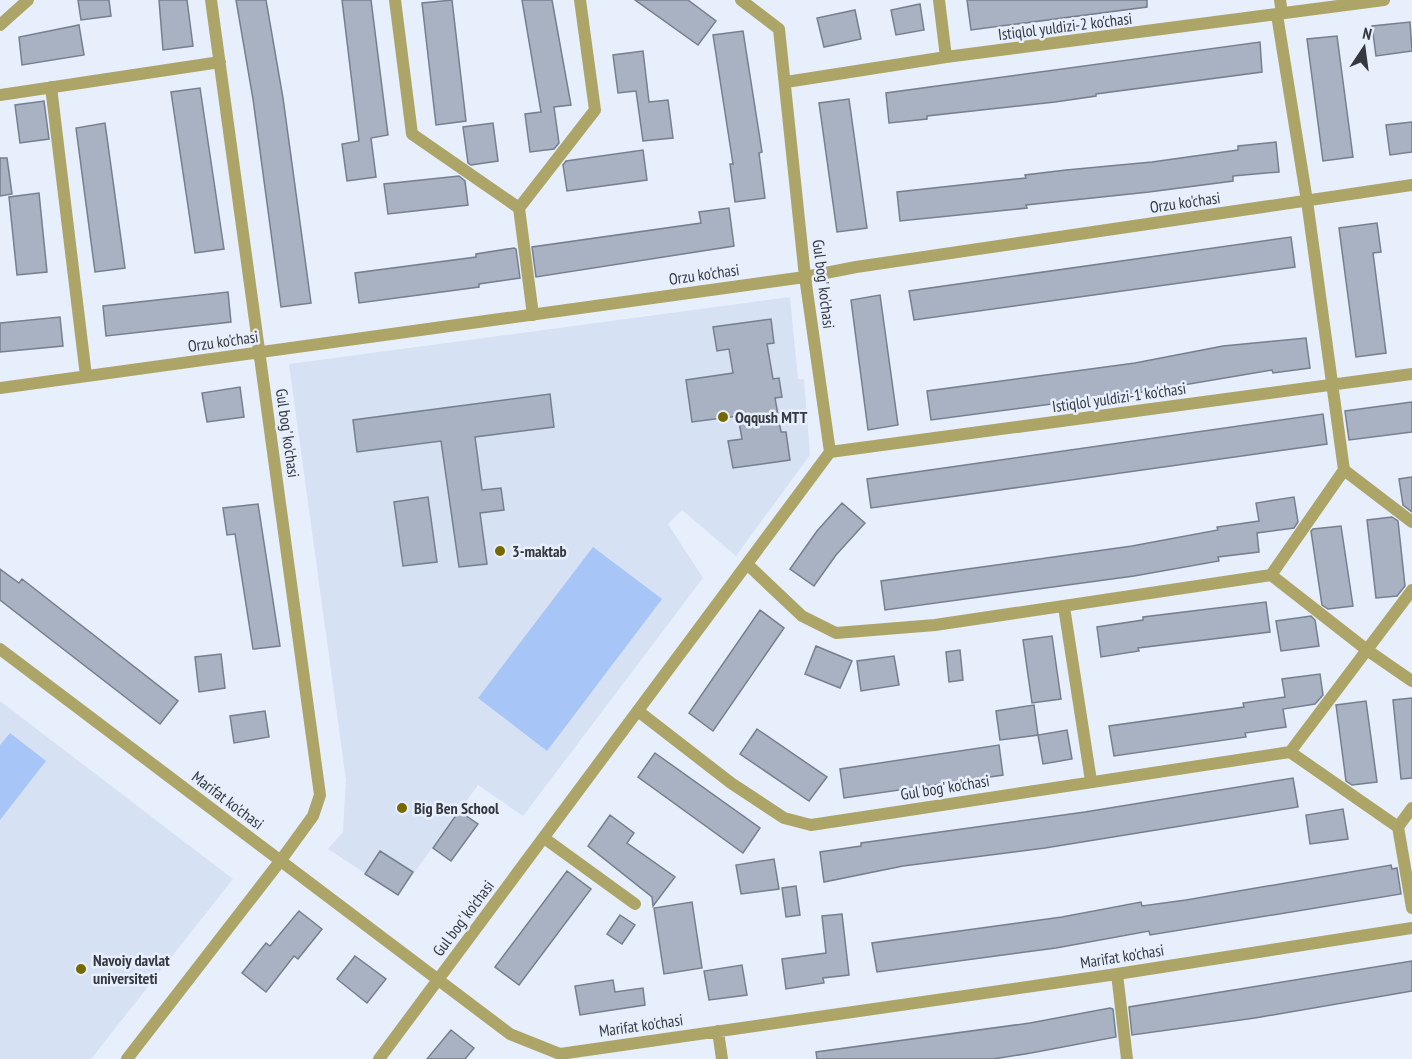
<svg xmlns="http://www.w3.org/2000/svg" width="1412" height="1059" font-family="'PT Sans Narrow',sans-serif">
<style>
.built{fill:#d6e1f3}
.green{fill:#a7c6f7}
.building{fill:#a8b2c2;stroke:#767f8e;stroke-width:1.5}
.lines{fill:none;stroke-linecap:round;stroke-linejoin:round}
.street{stroke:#ada567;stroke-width:12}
.poi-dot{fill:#756a01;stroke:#e7effd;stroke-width:2}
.labels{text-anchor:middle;stroke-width:5;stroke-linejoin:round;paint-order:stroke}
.street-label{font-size:16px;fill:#35393f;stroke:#e7effd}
.poi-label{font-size:16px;font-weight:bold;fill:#35393f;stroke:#e7effd;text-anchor:start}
</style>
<rect width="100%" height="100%" fill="#e7effd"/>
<path class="built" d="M 790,297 L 798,379 L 804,379 L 810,455 L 736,556 L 682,510 L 668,524 L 703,578 L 523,816 L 478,785 L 398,895 L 328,849 L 343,832 L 346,780 L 289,364 Z
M 0,701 L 233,879 L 91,1059 L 0,1059 Z"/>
<path class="green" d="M 593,547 L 662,599 L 547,751 L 478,698 Z
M 10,733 L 46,761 L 0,820 L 0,745 Z"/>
<path class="building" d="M 78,0 L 109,0 L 111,16 L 81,20 Z
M 159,0 L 187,0 L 193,46 L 163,50 Z
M 236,0 L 266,0 L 283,98 L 311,303 L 281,307 L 253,99 Z
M 342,0 L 371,0 L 388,135 L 371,138 L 376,177 L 347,181 L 342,144 L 359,141 Z
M 452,0 L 466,121 L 436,125 L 422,3 Z
M 522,0 L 552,0 L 571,105 L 554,107 L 559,143 L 554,149 L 530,152 L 525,114 L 541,112 Z
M 635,0 L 688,0 L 716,21 L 698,45 Z
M 967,0 L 1147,0 L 1147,7 L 971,30 Z
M 920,4 L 924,30 L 896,35 L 891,10 Z
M 855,10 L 861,39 L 824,47 L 817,18 Z
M 1410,22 L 1412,51 L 1376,56 L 1372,26 Z
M 79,25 L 84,55 L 22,65 L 19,37 Z
M 743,31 L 762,152 L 759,153 L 765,198 L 735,202 L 730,164 L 733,164 L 713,35 Z
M 1337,36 L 1353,157 L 1323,161 L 1307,39 Z
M 1260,42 L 1262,72 L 1096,94 L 1096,96 L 1055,102 L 927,116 L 927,119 L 889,123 L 886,93 Z
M 643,51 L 649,102 L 668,100 L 673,138 L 643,141 L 636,91 L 618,93 L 613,55 Z
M 200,88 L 224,249 L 195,253 L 171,92 Z
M 849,99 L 867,228 L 837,232 L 819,103 Z
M 44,101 L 49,139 L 20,143 L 15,105 Z
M 1412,122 L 1412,152 L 1390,155 L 1386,125 Z
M 105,123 L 125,268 L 95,272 L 76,128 Z
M 493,123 L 498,161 L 471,165 L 468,163 L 463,127 Z
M 1276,142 L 1279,172 L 1233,176 L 1233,181 L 1149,192 L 1026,205 L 1027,208 L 900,221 L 897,192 L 1026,178 L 1025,175 L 1066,170 L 1152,162 L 1238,150 L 1238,146 Z
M 643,150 L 647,180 L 567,191 L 563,165 L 566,161 Z
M 0,158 L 7,158 L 12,194 L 0,196 Z
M 459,176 L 465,181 L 468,205 L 388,214 L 384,184 Z
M 39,193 L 47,272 L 17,275 L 9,197 Z
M 729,208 L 734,246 L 536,277 L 532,247 L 701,223 L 699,212 Z
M 1377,223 L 1381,252 L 1373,253 L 1386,353 L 1356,357 L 1339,228 Z
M 1291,237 L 1295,267 L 914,320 L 909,291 Z
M 514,248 L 516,249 L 520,278 L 479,284 L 479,287 L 359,303 L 355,273 L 476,257 L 476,254 Z
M 228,292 L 231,322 L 106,336 L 103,306 Z
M 880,295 L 898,425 L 868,430 L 851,300 Z
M 60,317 L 63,346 L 0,352 L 0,323 Z
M 771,319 L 774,343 L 767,344 L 773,379 L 779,378 L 782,397 L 775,398 L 781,432 L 786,432 L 790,460 L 733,468 L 728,441 L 742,439 L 738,416 L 692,422 L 686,380 L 733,373 L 729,349 L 717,351 L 713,327 Z
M 1306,338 L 1310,368 L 1273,373 L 1272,370 L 1136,393 L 931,420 L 927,391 L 1135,363 L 1223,346 Z
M 240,387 L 244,417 L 207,422 L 202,393 Z
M 550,394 L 554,427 L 475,437 L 482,490 L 501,488 L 504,510 L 480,513 L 487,564 L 459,567 L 441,441 L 357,452 L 353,420 Z
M 1412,402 L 1412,432 L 1349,440 L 1345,411 Z
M 1323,414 L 1327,444 L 871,508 L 867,479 Z
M 1412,477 L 1412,512 L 1403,505 L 1399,479 Z
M 428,497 L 437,562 L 403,566 L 394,502 Z
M 1294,497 L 1298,522 L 1294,528 L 1257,533 L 1259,552 L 1218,557 L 1219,561 L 1134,576 L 885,610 L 881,581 L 1132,546 L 1218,530 L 1217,527 L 1259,521 L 1256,503 Z
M 842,503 L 865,523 L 836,555 L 814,586 L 790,569 L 817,531 Z
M 258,504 L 280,646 L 253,649 L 235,534 L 227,535 L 223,508 Z
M 1392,517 L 1398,521 L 1405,586 L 1397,596 L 1376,598 L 1367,520 Z
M 1341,526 L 1353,606 L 1328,609 L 1322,605 L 1311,531 L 1313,529 Z
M 0,569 L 19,583 L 22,579 L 178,701 L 160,724 L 0,600 Z
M 1266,602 L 1270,632 L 1138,648 L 1139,651 L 1101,657 L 1097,627 L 1143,620 L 1143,617 Z
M 760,610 L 784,628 L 713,731 L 689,713 Z
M 1311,616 L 1315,620 L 1319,646 L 1281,651 L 1276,621 Z
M 1052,636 L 1061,699 L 1032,703 L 1023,640 Z
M 816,646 L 852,661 L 840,688 L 805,674 Z
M 960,650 L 963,680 L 949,682 L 946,652 Z
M 221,654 L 225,688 L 199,692 L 195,657 Z
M 894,656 L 899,685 L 861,691 L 857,661 Z
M 1320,674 L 1323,695 L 1315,704 L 1283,709 L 1286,727 L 1245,733 L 1246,737 L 1114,756 L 1109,726 L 1244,707 L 1243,703 L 1285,697 L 1282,679 Z
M 1412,698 L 1412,778 L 1401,779 L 1393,700 Z
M 1366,701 L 1377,782 L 1352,785 L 1346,781 L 1336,705 Z
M 1034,705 L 1038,735 L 1000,740 L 996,711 Z
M 265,711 L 269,737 L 234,743 L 230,716 Z
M 757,729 L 827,777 L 809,801 L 740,754 Z
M 1067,730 L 1072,759 L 1043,764 L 1038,735 Z
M 999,745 L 1003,775 L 844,798 L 840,769 Z
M 655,753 L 760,828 L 743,853 L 638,777 Z
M 1293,778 L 1298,807 L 1045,848 L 903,866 L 824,882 L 820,852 L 861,846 L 861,843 L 1085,812 Z
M 1343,809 L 1348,839 L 1310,844 L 1306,815 Z
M 459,811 L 478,824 L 451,861 L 433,848 Z
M 610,815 L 634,833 L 627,843 L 675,877 L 653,906 L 652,897 L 588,846 Z
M 380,851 L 413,872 L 398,895 L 365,874 Z
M 774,859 L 779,889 L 741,894 L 736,865 Z
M 1391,865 L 1392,869 L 1397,868 L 1401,894 L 1150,935 L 1149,931 L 1056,948 L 877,972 L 872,943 L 1062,917 L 1141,902 L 1142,906 L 1186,900 Z
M 567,871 L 591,889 L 519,985 L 495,967 Z
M 796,886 L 800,915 L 786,917 L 782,888 Z
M 692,902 L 702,968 L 664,974 L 654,908 Z
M 299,911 L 322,929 L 298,959 L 294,956 L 266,992 L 242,973 L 266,943 L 270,946 Z
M 842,914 L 849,975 L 823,978 L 824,983 L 786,989 L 782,959 L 826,953 L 822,916 Z
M 620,915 L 635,925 L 622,944 L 607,934 Z
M 355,956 L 386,979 L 367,1003 L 337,979 Z
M 1412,961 L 1412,991 L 1255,1018 L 1132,1035 L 1129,1007 Z
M 742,965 L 747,995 L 709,1000 L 704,971 Z
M 613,980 L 615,992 L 643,988 L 645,1005 L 580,1015 L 575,986 Z
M 1110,1008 L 1113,1009 L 1116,1037 L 1031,1053 L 993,1059 L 817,1059 L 816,1052 L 1030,1023 Z
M 451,1030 L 474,1048 L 465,1059 L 427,1059 Z"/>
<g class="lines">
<path class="street" d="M 395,0 L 412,134 L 519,208
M 939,0 L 946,57
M 1280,0 L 1282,14
M 0,25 L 28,0
M 786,82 L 946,57 L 1384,0
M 51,87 L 86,376
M 0,95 L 220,62
M 533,315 L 519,208 L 595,110 L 580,0
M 0,388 L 805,277 L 856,267 L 1412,185
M 830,452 L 1412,374
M 1344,470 L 1412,522
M 747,564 L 802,616 L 836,633 L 935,625 L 1271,575
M 1271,575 L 1344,470 L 1307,201 L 1277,15
M 1271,575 L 1367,650 L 1412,681
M 1064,607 L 1091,781
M 0,649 L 510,1034 L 560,1054 L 1117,974 L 1412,928
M 638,711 L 731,783 L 784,818 L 811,825 L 1290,752
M 1290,752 L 1398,827 L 1412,908
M 1290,752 L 1412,590
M 1398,827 L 1412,808
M 544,838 L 635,904
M 1117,974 L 1127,1059
M 718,1031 L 722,1059
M 127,1059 L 281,860 L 313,816 L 320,795 L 211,0
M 379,1059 L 830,452 L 805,277 L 779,29 L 741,0"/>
</g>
<g class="poi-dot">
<circle cx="723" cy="417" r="6"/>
<circle cx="500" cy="551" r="6"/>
<circle cx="402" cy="808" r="6"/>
<circle cx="81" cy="969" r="6"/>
</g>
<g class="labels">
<g class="street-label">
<text transform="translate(1065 26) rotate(-7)" y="6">Istiqlol yuldizi-2 ko'chasi</text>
<text transform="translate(1185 202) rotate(-8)" y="6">Orzu ko'chasi</text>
<text transform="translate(704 274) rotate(-8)" y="6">Orzu ko'chasi</text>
<text transform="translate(824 284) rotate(83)" y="6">Gul bog' ko'chasi</text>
<text transform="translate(223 341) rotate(-8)" y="6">Orzu ko'chasi</text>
<text transform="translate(1119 397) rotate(-8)" y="6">Istiqlol yuldizi-1 ko'chasi</text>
<text transform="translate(288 433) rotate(82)" y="6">Gul bog' ko'chasi</text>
<text transform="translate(945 787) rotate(-9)" y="6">Gul bog' ko'chasi</text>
<text transform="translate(228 800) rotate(37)" y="6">Marifat ko'chasi</text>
<text transform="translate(463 918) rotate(-53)" y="6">Gul bog' ko'chasi</text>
<text transform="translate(1122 956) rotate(-9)" y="6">Marifat ko'chasi</text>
<text transform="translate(641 1025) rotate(-8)" y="6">Marifat ko'chasi</text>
</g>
<g class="poi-label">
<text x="735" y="423">Oqqush MTT</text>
<text x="512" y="557">3-maktab</text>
<text x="414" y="814">Big Ben School</text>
<text x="93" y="966">Navoiy davlat<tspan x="93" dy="18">universiteti</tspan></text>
</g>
</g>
<g transform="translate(1364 48) rotate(13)" stroke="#e7effd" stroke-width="4.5" paint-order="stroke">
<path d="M0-4.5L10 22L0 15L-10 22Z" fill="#35393f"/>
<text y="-9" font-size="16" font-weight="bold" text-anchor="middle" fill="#35393f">N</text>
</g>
</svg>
